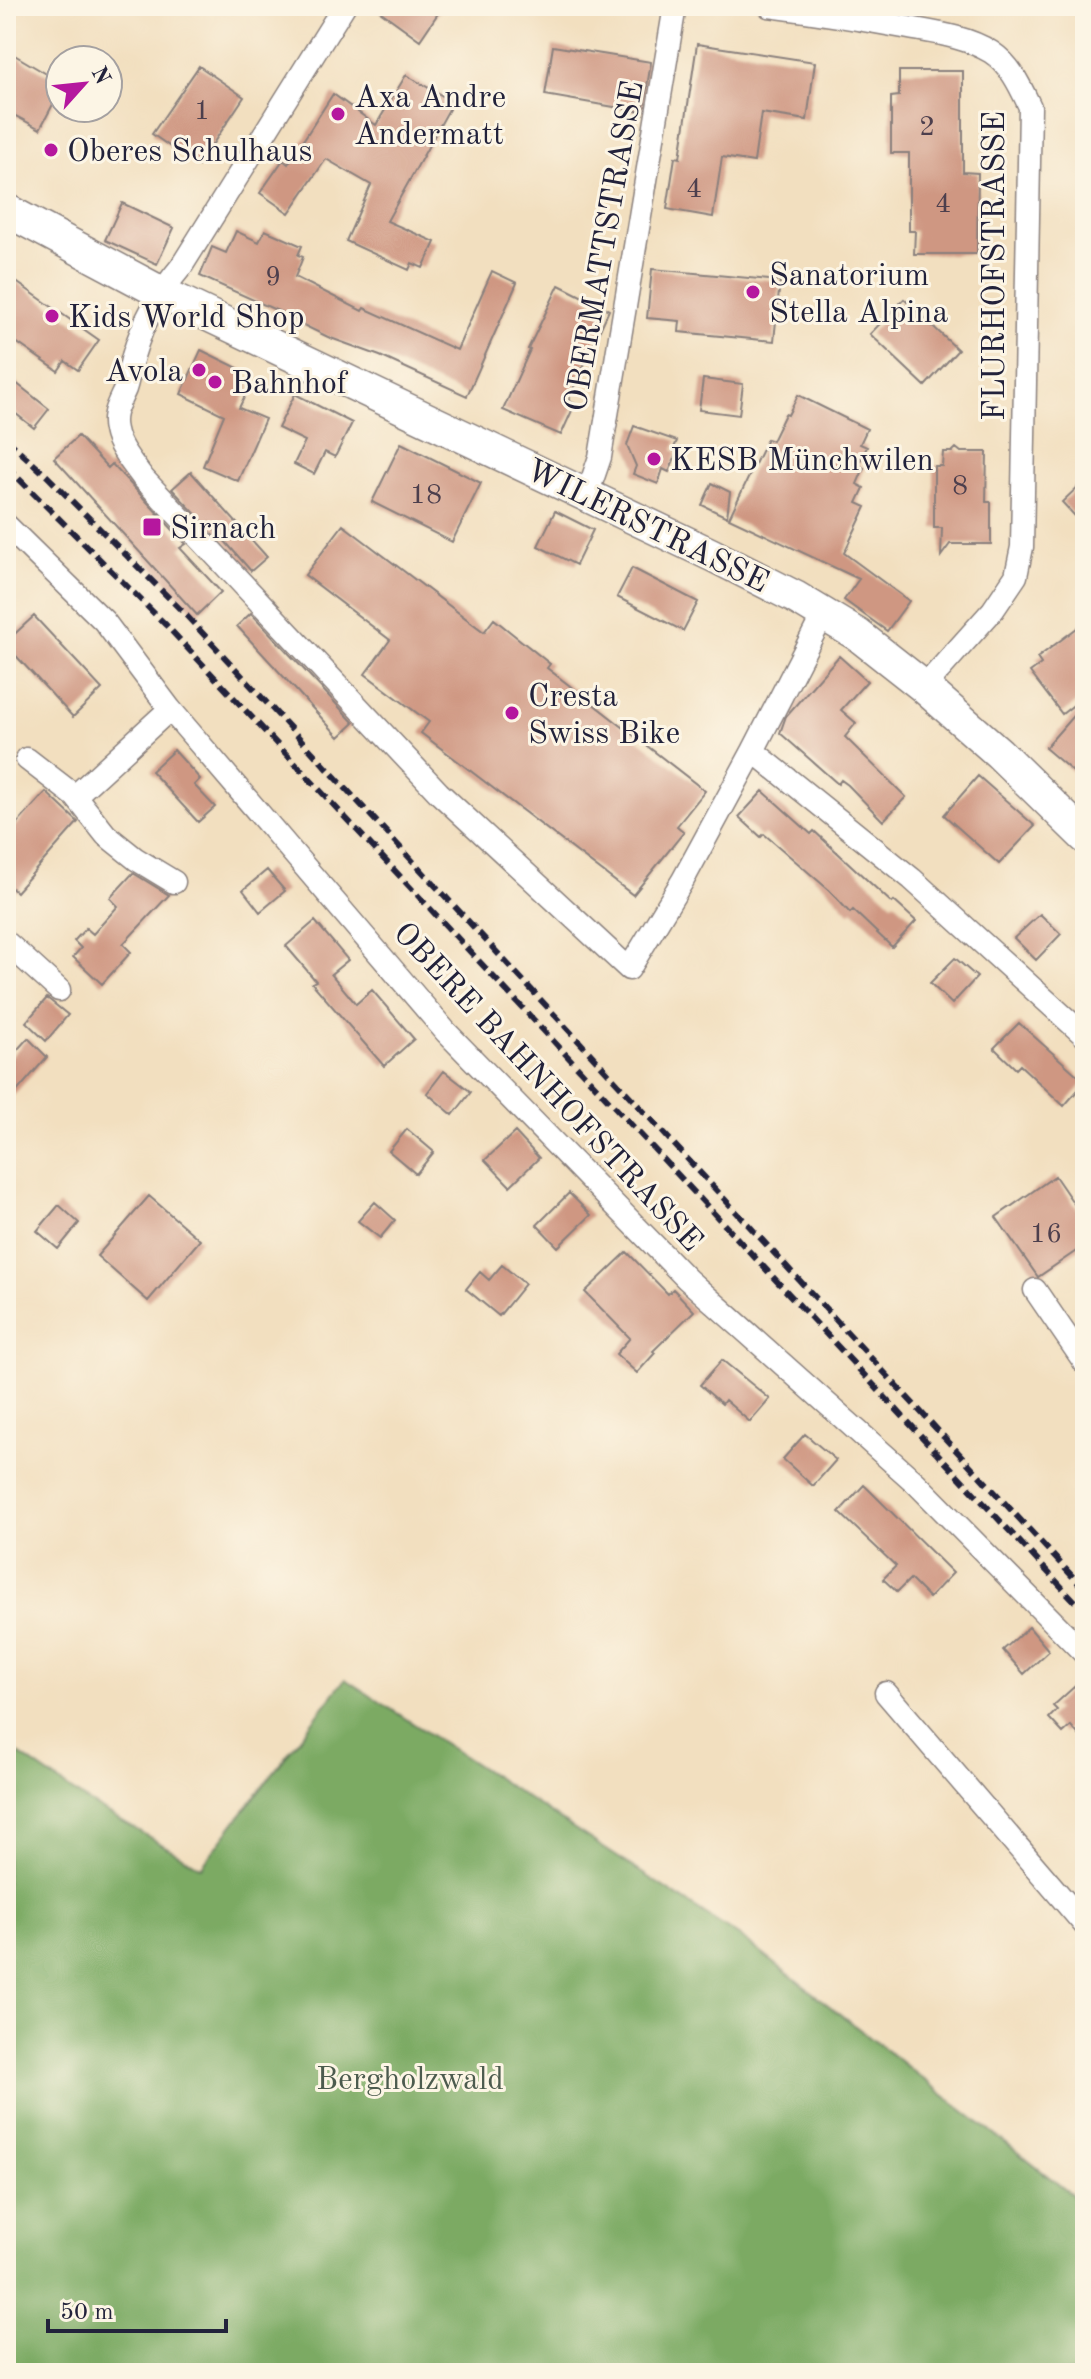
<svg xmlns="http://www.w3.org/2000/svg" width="1091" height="2379" font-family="'Old Standard TT',serif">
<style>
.forest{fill:#7caa64;stroke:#4f6650;stroke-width:2}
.building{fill:#cf9782}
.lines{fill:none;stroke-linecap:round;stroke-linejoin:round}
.street-casing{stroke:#8a807d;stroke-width:25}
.secondary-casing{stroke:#8a807d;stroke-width:35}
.street{stroke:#fff;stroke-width:22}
.secondary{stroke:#fff;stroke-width:32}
.rail{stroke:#22223b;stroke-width:6;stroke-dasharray:12 6;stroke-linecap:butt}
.poi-dot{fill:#b5179e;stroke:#fcf5e5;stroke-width:3}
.labels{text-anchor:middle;stroke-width:6;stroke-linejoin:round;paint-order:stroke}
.number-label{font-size:28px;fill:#4d3f4d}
.poi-label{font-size:32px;fill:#22223b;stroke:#fcf5e5;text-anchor:start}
.street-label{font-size:32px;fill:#22223b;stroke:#fcf5e5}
.park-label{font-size:32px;fill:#4c5b4e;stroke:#fcf5e5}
</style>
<rect width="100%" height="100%" fill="#fcf5e5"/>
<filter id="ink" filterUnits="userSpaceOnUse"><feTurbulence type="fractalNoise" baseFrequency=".0125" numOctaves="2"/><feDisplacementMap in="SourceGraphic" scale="16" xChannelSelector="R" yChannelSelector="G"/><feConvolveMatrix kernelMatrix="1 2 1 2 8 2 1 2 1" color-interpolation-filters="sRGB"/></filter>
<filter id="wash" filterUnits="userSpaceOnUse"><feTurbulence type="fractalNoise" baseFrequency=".006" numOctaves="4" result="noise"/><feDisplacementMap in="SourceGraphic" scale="32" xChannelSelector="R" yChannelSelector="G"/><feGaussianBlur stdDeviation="1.8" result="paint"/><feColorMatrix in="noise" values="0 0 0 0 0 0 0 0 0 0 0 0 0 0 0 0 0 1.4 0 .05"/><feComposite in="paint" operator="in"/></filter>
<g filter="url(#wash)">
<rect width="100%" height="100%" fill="#f2dfbf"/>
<path class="forest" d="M 345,1679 L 746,1941 L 1085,2205 L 1085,2373 L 6,2373 L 6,1745 L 82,1798 L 201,1867 Z"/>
<g id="blocks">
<path class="building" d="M 373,6 L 443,6 L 420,40 Z
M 697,44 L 815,62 L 807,120 L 761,113 L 754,162 L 722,157 L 713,217 L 667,209 L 675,157 L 680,158 Z
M 553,46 L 651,62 L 643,112 L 545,95 Z
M 6,50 L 60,82 L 60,91 L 40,129 L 6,111 Z
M 199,66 L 244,97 L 198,166 L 152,134 Z
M 899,71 L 963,71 L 963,172 L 978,173 L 977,254 L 914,254 L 915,231 L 909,231 L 909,153 L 891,153 L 891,97 L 899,96 Z
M 406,75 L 453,102 L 387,221 L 435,242 L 423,268 L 412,263 L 409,270 L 346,241 L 371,185 L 326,159 L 289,213 L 260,193 L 283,160 L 288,164 L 333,94 L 376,125 Z
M 122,203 L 174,228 L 157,264 L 105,240 Z
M 265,230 L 302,246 L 298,255 L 303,257 L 295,277 L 362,311 L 364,308 L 457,350 L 492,271 L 517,283 L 467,396 L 380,356 L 328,337 L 297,322 L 298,320 L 200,276 L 212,247 L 226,253 L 236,231 L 259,242 Z
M 652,269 L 780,281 L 774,341 L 679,332 L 680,321 L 647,318 Z
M 15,281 L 99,340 L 78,370 L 65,361 L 58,371 L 6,335 L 6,294 Z
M 559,285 L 609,310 L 570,396 L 569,401 L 575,404 L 561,435 L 503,410 L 530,350 L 528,349 Z
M 904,299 L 958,350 L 925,386 L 870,334 Z
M 201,350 L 244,371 L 240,380 L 250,385 L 239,408 L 265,419 L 238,481 L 203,466 L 224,415 L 181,394 Z
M 6,375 L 49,409 L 34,428 L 6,406 Z
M 703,379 L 743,384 L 739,415 L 699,410 Z
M 295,394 L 352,423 L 335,457 L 325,452 L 314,474 L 294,464 L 305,441 L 278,428 Z
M 798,395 L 867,429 L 860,444 L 867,447 L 858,465 L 864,468 L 857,484 L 864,488 L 857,503 L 866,507 L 844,553 L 909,601 L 887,631 L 844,600 L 859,579 L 729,518 L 767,439 L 772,441 L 785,414 L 788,415 Z
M 634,426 L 677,441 L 673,450 L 677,452 L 669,472 L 663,469 L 658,484 L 633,474 L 636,466 L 627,445 Z
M 78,436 L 108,468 L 112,464 L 186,544 L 180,548 L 221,592 L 197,615 L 54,458 Z
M 401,443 L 481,483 L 452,542 L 372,502 Z
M 956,448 L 961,452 L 987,452 L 986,502 L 991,502 L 991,544 L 950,544 L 941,556 L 942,528 L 934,528 L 934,466 L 942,466 L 943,452 L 952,452 Z
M 191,472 L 267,557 L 251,571 L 209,523 L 207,526 L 172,489 Z
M 1085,480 L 1085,527 L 1062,502 Z
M 712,483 L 730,492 L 727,517 L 702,505 Z
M 555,511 L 593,530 L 576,565 L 538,546 Z
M 343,525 L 484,632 L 494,619 L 550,664 L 547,668 L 705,791 L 677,826 L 684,832 L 633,895 L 421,733 L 429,722 L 365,674 L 390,640 L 305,575 Z
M 632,568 L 698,602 L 683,631 L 617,597 Z
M 251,613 L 354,723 L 339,737 L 237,626 Z
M 34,616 L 102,689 L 73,717 L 6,645 L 6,642 Z
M 1085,622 L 1085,696 L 1062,714 L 1030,672 L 1041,664 L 1037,658 Z
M 839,656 L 867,681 L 841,710 L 856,723 L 845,737 L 906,797 L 883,821 L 848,785 L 841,780 L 838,784 L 780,733 L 786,716 Z
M 1085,702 L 1085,782 L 1045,748 Z
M 174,750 L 200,779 L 194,785 L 215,807 L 198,822 L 151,771 Z
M 978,776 L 1035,826 L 999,864 L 944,815 Z
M 763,791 L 811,834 L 814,831 L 892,903 L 894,901 L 916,921 L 892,947 L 853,910 L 850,913 L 829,890 L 764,834 L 761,837 L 739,817 Z
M 46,792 L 78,822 L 16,892 L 6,883 L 6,836 Z
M 267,870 L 285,891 L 260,912 L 243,890 Z
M 133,873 L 169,895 L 123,944 L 131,952 L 102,984 L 73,957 L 81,948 L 74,941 L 86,928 L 93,934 L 118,906 L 110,898 Z
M 1040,914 L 1061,934 L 1036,960 L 1014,938 Z
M 315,921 L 348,960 L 331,974 L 356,1004 L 372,990 L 414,1039 L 384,1066 L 312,983 L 316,981 L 286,946 Z
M 955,958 L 977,977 L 952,1004 L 930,983 Z
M 47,998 L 68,1015 L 46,1041 L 26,1022 Z
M 1019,1023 L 1085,1082 L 1064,1106 L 1020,1065 L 1016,1069 L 994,1048 Z
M 28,1038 L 47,1057 L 6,1104 L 6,1062 Z
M 444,1071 L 471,1092 L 453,1115 L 427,1093 Z
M 407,1129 L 434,1152 L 416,1174 L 389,1151 Z
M 515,1132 L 539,1158 L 510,1186 L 485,1160 Z
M 1055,1176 L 1085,1220 L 1085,1245 L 1038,1277 L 996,1217 Z
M 569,1193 L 591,1215 L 558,1247 L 537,1225 Z
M 149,1196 L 200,1240 L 148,1301 L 97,1256 Z
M 375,1202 L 395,1220 L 380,1238 L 358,1221 Z
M 59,1205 L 79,1223 L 58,1249 L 37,1231 Z
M 627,1252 L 668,1294 L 673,1289 L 694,1311 L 653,1351 L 655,1353 L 637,1373 L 616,1354 L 630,1338 L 585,1292 Z
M 502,1265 L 525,1284 L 499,1316 L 466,1289 L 480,1272 L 489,1280 Z
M 722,1360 L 770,1399 L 750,1422 L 725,1400 L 722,1404 L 700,1385 Z
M 805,1434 L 836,1460 L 813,1486 L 783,1459 Z
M 864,1485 L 953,1573 L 929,1598 L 910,1579 L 897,1592 L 883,1579 L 896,1566 L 839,1512 Z
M 1029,1627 L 1049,1651 L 1024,1674 L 1003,1650 Z
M 1085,1677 L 1085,1742 L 1071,1726 L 1063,1733 L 1049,1718 L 1057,1710 L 1053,1706 Z"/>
</g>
</g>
<g filter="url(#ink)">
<use href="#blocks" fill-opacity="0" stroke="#8a807d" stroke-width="2"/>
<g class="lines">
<defs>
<path id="street" d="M 344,6 L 181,267 C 159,293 144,319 134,353 C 130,364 129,377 125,389 C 119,403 111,414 115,430 C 118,447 133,464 143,478 L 439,793 L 629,969 L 683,880 L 753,751 L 823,615
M 769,6 C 816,12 862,19 909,28 C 937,33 967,37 991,52 C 1011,65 1020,86 1030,107 L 1022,547 L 1016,576 L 993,610 L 924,687
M 587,495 L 600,457 L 675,6
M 6,525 L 104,621 L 170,709 L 446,1032 L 687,1279 L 916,1483 L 1085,1654
M 170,709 L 75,796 L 106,835 L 136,859 L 174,882
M 753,751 L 912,879 L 1085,1036
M 27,759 L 75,796
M 6,942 L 59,990
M 1035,1290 L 1085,1363
M 886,1693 L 1085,1925"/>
<path id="secondary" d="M 6,210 L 160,292 L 712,555 L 795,597 L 858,635 L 924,687 L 999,753 L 1085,837"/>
</defs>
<use href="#street" class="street-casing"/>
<use href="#secondary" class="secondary-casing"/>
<use href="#street" class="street"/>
<use href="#secondary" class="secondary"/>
<path class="rail" d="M 6,439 L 47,476 L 184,613 L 1085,1590
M 6,466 L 166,625 L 1085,1612"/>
</g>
</g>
<g class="poi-dot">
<circle cx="338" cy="114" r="8"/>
<circle cx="51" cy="150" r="8"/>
<circle cx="753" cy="292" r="8"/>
<circle cx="52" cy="316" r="8"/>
<circle cx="199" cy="370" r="8"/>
<circle cx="215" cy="382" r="8"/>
<circle cx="654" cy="459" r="8"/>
<rect x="142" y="517" width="20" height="20" rx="4"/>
<circle cx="512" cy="713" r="8"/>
</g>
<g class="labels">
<g class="number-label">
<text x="202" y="119">1</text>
<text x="927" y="135">2</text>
<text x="694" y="197">4</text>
<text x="943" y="212">4</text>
<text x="273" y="285">9</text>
<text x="960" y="494">8</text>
<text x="426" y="503">18</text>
<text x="1046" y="1242">16</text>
</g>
<g class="poi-label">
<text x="354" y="107">Axa Andre<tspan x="354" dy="37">Andermatt</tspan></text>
<text x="67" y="161">Oberes Schulhaus</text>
<text x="769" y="285">Sanatorium<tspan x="769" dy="37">Stella Alpina</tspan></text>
<text x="68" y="327">Kids World Shop</text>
<text x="183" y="381" text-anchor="end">Avola</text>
<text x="231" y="393">Bahnhof</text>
<text x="670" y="470">KESB Münchwilen</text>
<text x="170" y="538">Sirnach</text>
<text x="528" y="706">Cresta<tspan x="528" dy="37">Swiss Bike</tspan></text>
</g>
<g class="street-label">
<text transform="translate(603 246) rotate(-80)" y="11">OBERMATTSTRASSE</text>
<text transform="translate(993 266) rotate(-90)" y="11">FLURHOFSTRASSE</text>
<text transform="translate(648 525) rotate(26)" y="11">WILERSTRASSE</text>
<text transform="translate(549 1086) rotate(47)" y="11">OBERE BAHNHOFSTRASSE</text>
</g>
<g class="park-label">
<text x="410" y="2089">Bergholzwald</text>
</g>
</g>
<rect width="1091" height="2379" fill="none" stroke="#fcf5e5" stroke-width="32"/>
<g transform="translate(84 84) rotate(63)"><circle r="38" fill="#fcf5e5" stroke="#a5a1a1" stroke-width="2"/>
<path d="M0-6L14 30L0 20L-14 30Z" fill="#b5179e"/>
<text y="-12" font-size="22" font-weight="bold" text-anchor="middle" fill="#22223b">N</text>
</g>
<path d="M48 2319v12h178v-12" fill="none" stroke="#22223b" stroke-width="4"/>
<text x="60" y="2319" font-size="24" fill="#22223b" stroke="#fcf5e5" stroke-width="6" paint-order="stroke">50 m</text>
</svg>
